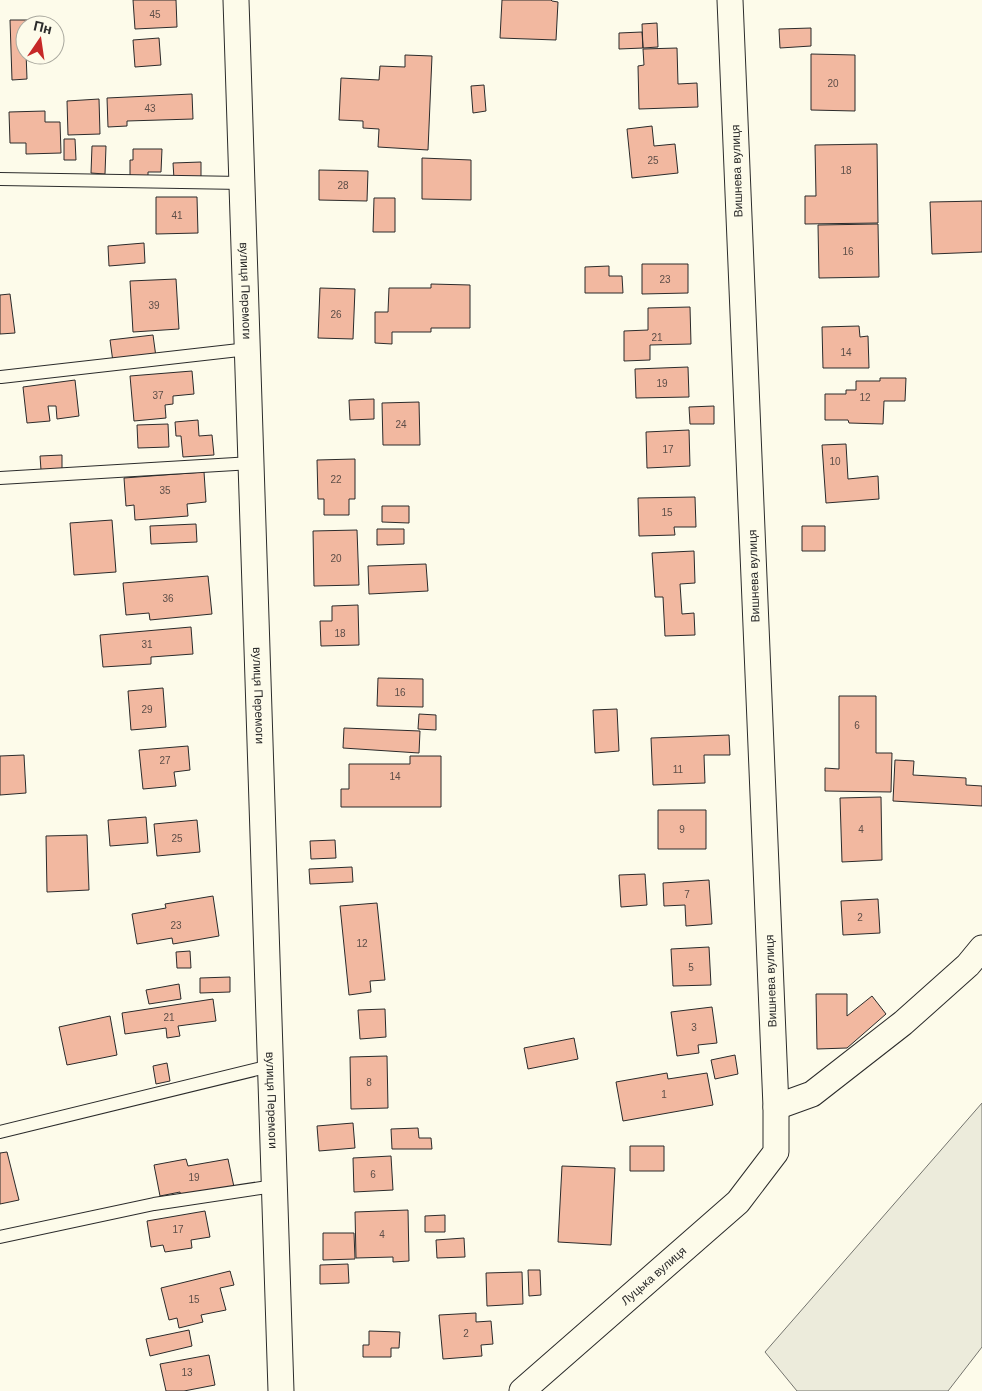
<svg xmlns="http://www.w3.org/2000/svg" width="982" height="1391" font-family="Helvetica,sans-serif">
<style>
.green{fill:#ecebdb;stroke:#74746e}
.building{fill:#f2b8a0;stroke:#2b2b2b}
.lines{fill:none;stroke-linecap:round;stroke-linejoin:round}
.service-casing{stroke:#2b2b2b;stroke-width:14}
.minor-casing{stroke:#2b2b2b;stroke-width:27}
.service{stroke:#fdfbea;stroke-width:12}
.minor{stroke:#fdfbea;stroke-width:25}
.labels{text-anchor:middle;stroke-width:4;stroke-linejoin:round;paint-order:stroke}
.number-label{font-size:10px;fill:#5d4e48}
.street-label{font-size:12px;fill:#2b2b2b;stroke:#fdfbea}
</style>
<rect width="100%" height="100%" fill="#fdfbea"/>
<path class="green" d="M 982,1103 L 982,1347 L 948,1391 L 797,1391 L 765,1352 Z"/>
<path class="building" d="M 133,0 L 176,0 L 177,27 L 135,29 Z
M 502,0 L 551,0 L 552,1 L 558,2 L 556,40 L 500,38 Z
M 10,20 L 47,20 L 48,25 L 25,25 L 27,79 L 12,80 Z
M 657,23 L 658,47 L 643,48 L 642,24 Z
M 811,28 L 811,46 L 780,48 L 779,29 Z
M 642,32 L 643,48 L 619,49 L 619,33 Z
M 159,38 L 161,65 L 135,67 L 133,40 Z
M 677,48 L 678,84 L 697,83 L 698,107 L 639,109 L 638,66 L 644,65 L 643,49 Z
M 811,54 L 855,55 L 855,111 L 811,110 Z
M 405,55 L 432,56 L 428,150 L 378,147 L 379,129 L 363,128 L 363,121 L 339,120 L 341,78 L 379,80 L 380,66 L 405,67 Z
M 484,85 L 486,111 L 473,113 L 471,86 Z
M 192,94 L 193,119 L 127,121 L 127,126 L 108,127 L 107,98 Z
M 99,99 L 100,134 L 68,135 L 67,101 Z
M 45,111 L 45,122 L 60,122 L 61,153 L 26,154 L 26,143 L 10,143 L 9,112 Z
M 652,126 L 654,146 L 675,144 L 678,173 L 632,178 L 627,129 Z
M 64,139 L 75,139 L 76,160 L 64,160 Z
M 877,144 L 878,223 L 805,224 L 805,196 L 816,196 L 815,145 Z
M 92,146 L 106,146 L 105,174 L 91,173 Z
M 133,149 L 162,149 L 161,172 L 148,172 L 148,177 L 130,176 L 130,160 L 133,160 Z
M 422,158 L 471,160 L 471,200 L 422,199 Z
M 201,162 L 201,178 L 174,179 L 173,163 Z
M 319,170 L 368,171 L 367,201 L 319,200 Z
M 156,197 L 197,197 L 198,233 L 156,234 Z
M 374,198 L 395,198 L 395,232 L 373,232 Z
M 982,201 L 982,252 L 932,254 L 930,202 Z
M 878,224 L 879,277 L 819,278 L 818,225 Z
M 144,243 L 145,263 L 109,266 L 108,246 Z
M 642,264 L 688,264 L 688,293 L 642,294 Z
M 609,266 L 609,276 L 622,276 L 623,293 L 585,293 L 585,267 Z
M 176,279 L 179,329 L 133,332 L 130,281 Z
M 431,284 L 470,285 L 470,328 L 431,328 L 431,332 L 392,332 L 392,344 L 375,343 L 375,312 L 388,312 L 389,288 L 431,288 Z
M 320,288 L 355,289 L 353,339 L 318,338 Z
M 10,294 L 15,333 L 0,334 L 0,295 Z
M 690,307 L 691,344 L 650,345 L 650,360 L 624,361 L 624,331 L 648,330 L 648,308 Z
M 859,326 L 860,337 L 868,336 L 869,368 L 823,368 L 822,327 Z
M 153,335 L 156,357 L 113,362 L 110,340 Z
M 688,367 L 689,397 L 636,398 L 635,369 Z
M 192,371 L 194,394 L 173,396 L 173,404 L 165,405 L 166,418 L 134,421 L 130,376 Z
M 880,378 L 906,378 L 905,401 L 884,401 L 883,424 L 849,423 L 848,420 L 825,420 L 825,394 L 846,394 L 846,390 L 856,390 L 856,381 L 880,381 Z
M 75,380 L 79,416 L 57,419 L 56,406 L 48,406 L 50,421 L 27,423 L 23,387 Z
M 374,399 L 374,419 L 350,420 L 349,400 Z
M 419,402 L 420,445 L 383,445 L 382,403 Z
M 714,406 L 714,424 L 690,424 L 689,407 Z
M 198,420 L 199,436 L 212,435 L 214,455 L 183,457 L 181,436 L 176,436 L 175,422 Z
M 168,424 L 169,447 L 138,448 L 137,425 Z
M 689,430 L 690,466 L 647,468 L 646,432 Z
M 846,444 L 848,479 L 878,476 L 879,499 L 826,503 L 822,445 Z
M 62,455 L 62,469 L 41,470 L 40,456 Z
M 355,459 L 355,499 L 349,499 L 349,515 L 324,515 L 324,499 L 318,499 L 317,460 Z
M 204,472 L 206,502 L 187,504 L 188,516 L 135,520 L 134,505 L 126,506 L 124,478 Z
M 695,497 L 696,527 L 674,527 L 675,535 L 639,536 L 638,498 Z
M 382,506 L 409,506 L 409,523 L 382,522 Z
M 112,520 L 116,572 L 74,575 L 70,523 Z
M 196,524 L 197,542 L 151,544 L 150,526 Z
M 802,526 L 825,526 L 825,551 L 802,551 Z
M 377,529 L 404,529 L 404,544 L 377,545 Z
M 357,530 L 359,585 L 314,586 L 313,531 Z
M 694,551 L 695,583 L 680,584 L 682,614 L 694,613 L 695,635 L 665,636 L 663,597 L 655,597 L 652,553 Z
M 426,564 L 428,591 L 369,594 L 368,566 Z
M 208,576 L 212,614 L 150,620 L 149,613 L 126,615 L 123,583 Z
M 358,605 L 359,645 L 321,646 L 320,621 L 332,621 L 332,606 Z
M 191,627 L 193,654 L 151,657 L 151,664 L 103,667 L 100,635 Z
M 378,678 L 423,679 L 423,707 L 377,706 Z
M 163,688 L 166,727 L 131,730 L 128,691 Z
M 839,696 L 876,696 L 876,753 L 892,753 L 891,792 L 825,791 L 825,768 L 839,769 Z
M 617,709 L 619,751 L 595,753 L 593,710 Z
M 419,714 L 436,715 L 436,730 L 418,729 Z
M 344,728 L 420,731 L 419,753 L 343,748 Z
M 729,735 L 730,755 L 704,755 L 705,783 L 653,785 L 651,738 Z
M 188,746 L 190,770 L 174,772 L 176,786 L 143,789 L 139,750 Z
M 24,755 L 26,793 L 0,795 L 0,756 Z
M 410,756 L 441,756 L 441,807 L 341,807 L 341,789 L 349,789 L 349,764 L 410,764 Z
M 895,760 L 914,761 L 913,775 L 966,778 L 966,785 L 982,786 L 982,806 L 893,801 Z
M 881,797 L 882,860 L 842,862 L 840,798 Z
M 658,810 L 706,810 L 706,849 L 658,849 Z
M 146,817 L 148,843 L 110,846 L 108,820 Z
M 197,820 L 200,852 L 157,856 L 154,824 Z
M 87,835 L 89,890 L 47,892 L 46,836 Z
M 335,840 L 336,858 L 311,859 L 310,841 Z
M 352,867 L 353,882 L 310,884 L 309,869 Z
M 645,874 L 647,905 L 621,907 L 619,875 Z
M 709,880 L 712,924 L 686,926 L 685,905 L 664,906 L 663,883 Z
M 213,896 L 219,936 L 173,944 L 172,938 L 137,944 L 132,914 L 166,908 L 165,904 Z
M 878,899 L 880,933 L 843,935 L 841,901 Z
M 377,903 L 385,980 L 370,981 L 371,992 L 349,995 L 340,906 Z
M 709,947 L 711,985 L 673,986 L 671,949 Z
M 190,951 L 191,968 L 177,968 L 176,952 Z
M 230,977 L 230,992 L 200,993 L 200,978 Z
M 179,984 L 181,999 L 149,1004 L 146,990 Z
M 816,994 L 847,994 L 847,1016 L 872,996 L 886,1014 L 847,1048 L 817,1049 Z
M 213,999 L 216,1021 L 178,1026 L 180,1036 L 167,1038 L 166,1028 L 125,1034 L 122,1013 Z
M 712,1007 L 717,1043 L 698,1045 L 699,1053 L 677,1056 L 671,1012 Z
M 385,1009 L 386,1037 L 360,1039 L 358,1010 Z
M 110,1016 L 117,1055 L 67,1065 L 59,1027 Z
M 574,1038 L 578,1059 L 528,1069 L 524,1048 Z
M 735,1055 L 738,1074 L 715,1079 L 711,1060 Z
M 387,1056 L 388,1108 L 351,1109 L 350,1057 Z
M 167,1063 L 170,1081 L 156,1084 L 153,1066 Z
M 667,1073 L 668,1079 L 707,1073 L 713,1105 L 623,1121 L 616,1082 Z
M 353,1123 L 355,1148 L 319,1151 L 317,1126 Z
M 418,1128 L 419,1138 L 431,1138 L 432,1149 L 392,1149 L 391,1129 Z
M 630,1146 L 664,1146 L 664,1171 L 630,1171 Z
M 7,1152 L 19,1200 L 0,1204 L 0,1153 Z
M 391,1156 L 393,1190 L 354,1192 L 353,1158 Z
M 186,1159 L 188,1166 L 228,1159 L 234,1187 L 181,1197 L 180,1192 L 160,1196 L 154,1165 Z
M 562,1166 L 615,1168 L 611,1245 L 558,1242 Z
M 408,1210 L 409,1261 L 393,1262 L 393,1257 L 356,1258 L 355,1212 Z
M 205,1211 L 210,1237 L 191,1240 L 192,1248 L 165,1252 L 163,1245 L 151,1247 L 147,1221 Z
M 445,1215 L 445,1232 L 425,1232 L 425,1216 Z
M 323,1233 L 354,1233 L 355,1259 L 323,1260 Z
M 464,1238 L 465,1257 L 437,1258 L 436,1240 Z
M 348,1264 L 349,1283 L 320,1284 L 320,1265 Z
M 528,1270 L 540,1270 L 541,1295 L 529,1296 Z
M 230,1271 L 234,1285 L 220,1288 L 226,1310 L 201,1315 L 203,1322 L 179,1328 L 177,1318 L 169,1320 L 161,1288 Z
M 522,1272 L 523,1304 L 487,1306 L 486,1273 Z
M 476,1313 L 476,1322 L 491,1321 L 493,1344 L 481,1345 L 482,1356 L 443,1359 L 439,1315 Z
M 189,1330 L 192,1346 L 150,1356 L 146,1339 Z
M 369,1331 L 400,1332 L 399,1348 L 391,1348 L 391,1357 L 363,1357 L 363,1345 L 369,1345 Z
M 209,1355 L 215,1385 L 184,1391 L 166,1391 L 160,1364 Z"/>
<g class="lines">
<defs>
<path id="service" d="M 0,179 L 242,183
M 1,377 L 248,349
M 0,478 L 252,463
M 0,1132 L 270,1066
M 0,1237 L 154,1204 L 274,1186"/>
<g id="minor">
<path id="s1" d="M 236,0 L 281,1391"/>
<path d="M 776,1107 L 812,1094 L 903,1023 L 968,965 L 982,948"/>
<path id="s2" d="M 522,1391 L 738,1202 L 776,1152 L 776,1107 L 730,0"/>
</g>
</defs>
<use href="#service" class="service-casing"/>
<use href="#minor" class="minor-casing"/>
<use href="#service" class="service"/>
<use href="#minor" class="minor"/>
</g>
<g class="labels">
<g class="number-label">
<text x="155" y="18">45</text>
<text x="833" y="87">20</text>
<text x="150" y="112">43</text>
<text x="653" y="164">25</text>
<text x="846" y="174">18</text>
<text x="343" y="189">28</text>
<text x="177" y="219">41</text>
<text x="848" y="255">16</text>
<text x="665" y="283">23</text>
<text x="154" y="309">39</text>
<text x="336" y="318">26</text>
<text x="657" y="341">21</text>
<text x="846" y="356">14</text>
<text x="662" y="387">19</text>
<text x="158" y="399">37</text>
<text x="865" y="401">12</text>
<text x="401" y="428">24</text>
<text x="668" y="453">17</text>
<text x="835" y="465">10</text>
<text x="336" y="483">22</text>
<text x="165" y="494">35</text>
<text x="667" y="516">15</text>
<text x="336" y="562">20</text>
<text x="168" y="602">36</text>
<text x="340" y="637">18</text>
<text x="147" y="648">31</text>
<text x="400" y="696">16</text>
<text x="147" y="713">29</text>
<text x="857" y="729">6</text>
<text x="165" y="764">27</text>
<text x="678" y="773">11</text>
<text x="395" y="780">14</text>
<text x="682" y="833">9</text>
<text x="861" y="833">4</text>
<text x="177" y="842">25</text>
<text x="687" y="898">7</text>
<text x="860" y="921">2</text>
<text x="176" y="929">23</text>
<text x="362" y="947">12</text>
<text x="691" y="971">5</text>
<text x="169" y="1021">21</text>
<text x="694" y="1031">3</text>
<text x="369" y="1086">8</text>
<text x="664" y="1098">1</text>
<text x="373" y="1178">6</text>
<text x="194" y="1181">19</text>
<text x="178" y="1233">17</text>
<text x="382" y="1238">4</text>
<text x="194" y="1303">15</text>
<text x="466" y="1337">2</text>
<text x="187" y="1376">13</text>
</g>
<g class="street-label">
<text transform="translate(737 171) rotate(-92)" y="4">Вишнева вулиця</text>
<text dy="4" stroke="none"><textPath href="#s1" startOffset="291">вулиця Перемоги</textPath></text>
<text transform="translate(754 576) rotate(-92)" y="4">Вишнева вулиця</text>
<text dy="4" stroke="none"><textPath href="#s1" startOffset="696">вулиця Перемоги</textPath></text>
<text transform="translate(771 981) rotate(-92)" y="4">Вишнева вулиця</text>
<text dy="4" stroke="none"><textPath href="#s1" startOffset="1101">вулиця Перемоги</textPath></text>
<text dy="4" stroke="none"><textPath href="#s2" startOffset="175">Луцька вулиця</textPath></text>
</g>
</g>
<g transform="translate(40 40) rotate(13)"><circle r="24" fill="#fdfbea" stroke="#a9a89e"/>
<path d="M0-4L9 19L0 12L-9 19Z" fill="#c62828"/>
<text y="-8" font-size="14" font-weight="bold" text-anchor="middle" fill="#2b2b2b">Пн</text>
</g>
</svg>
